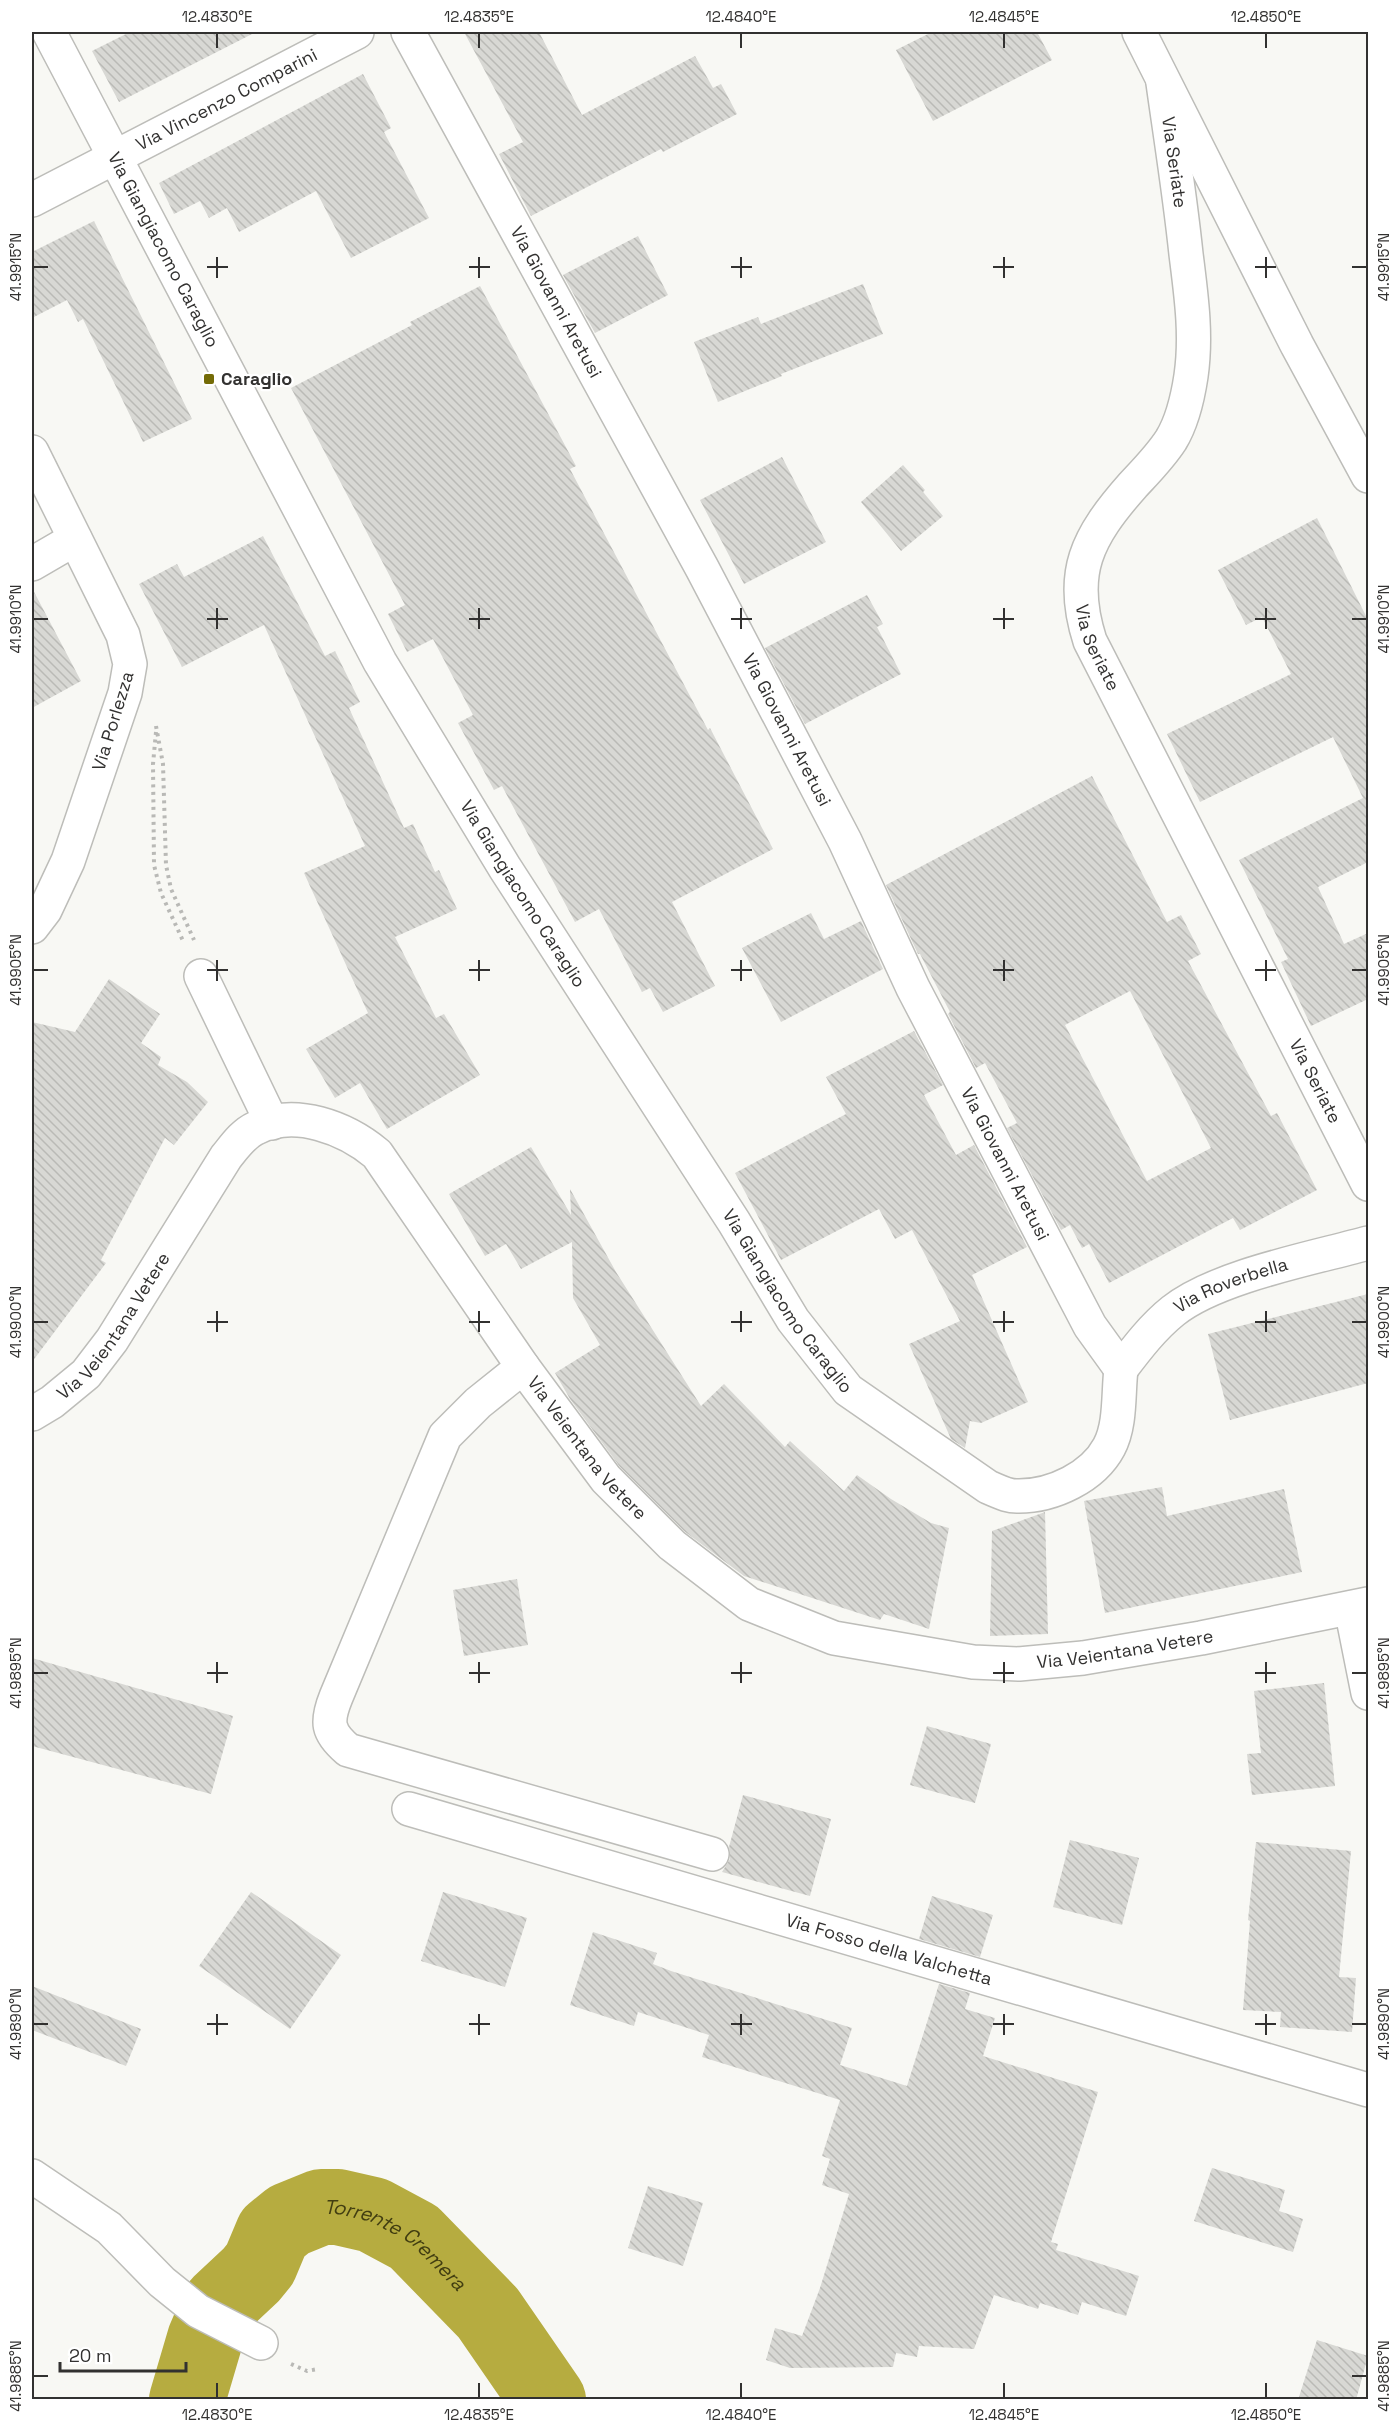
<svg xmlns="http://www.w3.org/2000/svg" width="1400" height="2431" font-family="'Space Grotesk',sans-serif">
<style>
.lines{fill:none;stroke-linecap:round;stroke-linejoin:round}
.river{stroke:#b6ac40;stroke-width:76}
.building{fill:url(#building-back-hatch);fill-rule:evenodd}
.street-casing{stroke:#bdbdb9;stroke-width:36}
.path{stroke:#b9b9b6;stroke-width:4;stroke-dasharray:3 4.5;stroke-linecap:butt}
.street{stroke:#fff;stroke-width:33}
.ticks{fill:none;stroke:#323130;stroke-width:2}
.poi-dot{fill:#746b06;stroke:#fff;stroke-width:2}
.labels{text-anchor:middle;stroke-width:4.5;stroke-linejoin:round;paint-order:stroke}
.street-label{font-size:18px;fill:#323130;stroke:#fff}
.poi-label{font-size:18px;font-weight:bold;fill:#323130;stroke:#fff;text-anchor:start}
.water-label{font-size:20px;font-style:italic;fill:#423e11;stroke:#fff}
.neatline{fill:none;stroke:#323130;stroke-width:2}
.ticks-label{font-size:15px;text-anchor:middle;fill:#323130}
</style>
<defs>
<pattern id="building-back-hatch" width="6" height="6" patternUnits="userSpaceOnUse" patternTransform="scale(1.5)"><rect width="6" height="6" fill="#d8d8d4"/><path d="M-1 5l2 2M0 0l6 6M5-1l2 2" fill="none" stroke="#babab6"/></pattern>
</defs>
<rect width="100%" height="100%" fill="#f8f8f4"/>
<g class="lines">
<path class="river" id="s1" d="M 187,2400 L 205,2339 L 220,2304 L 251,2275 L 260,2264 L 273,2233 L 289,2220 L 321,2207 L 338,2207 L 373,2215 L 414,2237 L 488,2313 L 548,2400"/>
</g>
<path class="building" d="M 130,32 L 256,32 L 119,102 L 92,51 Z
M 464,32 L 539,32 L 582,115 L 695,56 L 713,88 L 721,84 L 737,114 L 663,152 L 661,149 L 531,216 L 499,154 L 523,142 Z
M 932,32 L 1037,32 L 1052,60 L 933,121 L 896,50 Z
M 363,74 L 391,128 L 384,132 L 429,218 L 351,258 L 316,191 L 239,232 L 227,208 L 209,218 L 200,201 L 174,214 L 159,183 Z
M 94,221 L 192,419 L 143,442 L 83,319 L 78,322 L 67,300 L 32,318 L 32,252 Z
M 638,236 L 668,295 L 595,333 L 563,275 Z
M 863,284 L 883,334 L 781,374 L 782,376 L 718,402 L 694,342 L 758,317 L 761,324 Z
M 480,286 L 576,466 L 570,469 L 708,730 L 710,728 L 773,849 L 672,902 L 715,986 L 663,1012 L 650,988 L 642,992 L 599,909 L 575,922 L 502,786 L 494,790 L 458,723 L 473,715 L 433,639 L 407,652 L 388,614 L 405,605 L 291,388 L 412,325 L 410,322 Z
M 782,457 L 826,542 L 744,584 L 700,500 Z
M 903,465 L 925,490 L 923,492 L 943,516 L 901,551 L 861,502 Z
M 1317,518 L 1368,620 L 1368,862 L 1318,887 L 1344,944 L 1368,933 L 1368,999 L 1311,1026 L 1281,962 L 1288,959 L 1239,860 L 1363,798 L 1333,737 L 1200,802 L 1167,734 L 1291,674 L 1262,617 L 1246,625 L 1218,570 Z
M 263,536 L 325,656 L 335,651 L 360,702 L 349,708 L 404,828 L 413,824 L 435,872 L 439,870 L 457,909 L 395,937 L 436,1018 L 444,1014 L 480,1075 L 387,1129 L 360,1083 L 335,1098 L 306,1049 L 368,1013 L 304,873 L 365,846 L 264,625 L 182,667 L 139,584 L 177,564 L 184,577 Z
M 32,588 L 81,681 L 32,708 Z
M 867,595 L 883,624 L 877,627 L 901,674 L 805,724 L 765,648 Z
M 1092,776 L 1167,922 L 1181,915 L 1201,954 L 1188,961 L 1271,1116 L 1277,1113 L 1317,1190 L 1240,1230 L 1233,1218 L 1109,1283 L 1089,1244 L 1082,1248 L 1070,1225 L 1061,1230 L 1007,1128 L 1017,1123 L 985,1063 L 976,1068 L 948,1014 L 950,1012 L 920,954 L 918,954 L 886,885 ZM 1130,991 L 1211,1148 L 1147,1181 L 1065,1025 Z
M 811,913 L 824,939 L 861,921 L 883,969 L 781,1022 L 742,948 Z
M 109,979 L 160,1014 L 141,1043 L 161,1057 L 158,1065 L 187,1082 L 208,1102 L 174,1145 L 165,1138 L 101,1260 L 106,1263 L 32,1362 L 32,1022 L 75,1032 Z
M 914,1031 L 943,1085 L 924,1095 L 956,1155 L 974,1145 L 1027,1247 L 972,1275 L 1028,1402 L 981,1423 L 970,1421 L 965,1448 L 951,1439 L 909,1344 L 960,1321 L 912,1230 L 895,1239 L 879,1209 L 781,1260 L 735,1173 L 846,1114 L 826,1077 Z
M 531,1147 L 571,1215 L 570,1189 L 616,1272 L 701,1406 L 724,1384 L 785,1447 L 790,1441 L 844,1491 L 857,1475 L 891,1499 L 931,1523 L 949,1528 L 929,1629 L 884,1614 L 880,1620 L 744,1576 L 684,1531 L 620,1467 L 570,1399 L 555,1373 L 600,1345 L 573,1298 L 572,1242 L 521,1269 L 506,1244 L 485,1256 L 449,1194 Z
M 1368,1294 L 1368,1383 L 1230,1420 L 1208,1334 Z
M 1162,1487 L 1167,1516 L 1284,1489 L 1302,1572 L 1105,1613 L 1084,1501 Z
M 1045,1512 L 1048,1634 L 990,1636 L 992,1531 Z
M 517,1579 L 528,1645 L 464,1656 L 453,1590 Z
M 32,1658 L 233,1716 L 211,1794 L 32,1746 Z
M 1324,1683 L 1335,1786 L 1252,1795 L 1247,1754 L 1261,1753 L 1254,1691 Z
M 927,1726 L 991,1744 L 975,1803 L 910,1785 Z
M 743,1795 L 831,1819 L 810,1896 L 722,1872 L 730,1859 L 729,1847 Z
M 1070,1840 L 1139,1858 L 1122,1925 L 1053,1907 Z
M 1256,1842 L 1351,1851 L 1339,1977 L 1356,1978 L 1352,2032 L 1280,2027 L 1281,2012 L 1243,2010 L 1250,1921 L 1248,1920 Z
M 251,1892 L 341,1955 L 290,2029 L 199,1966 Z
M 443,1892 L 527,1918 L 505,1987 L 421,1961 Z
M 932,1896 L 993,1915 L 980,1957 L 919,1939 Z
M 593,1932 L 657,1953 L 653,1964 L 671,1971 L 852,2028 L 840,2065 L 907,2086 L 939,1984 L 970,1993 L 965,2009 L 995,2018 L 983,2056 L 1098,2092 L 1051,2242 L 1058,2244 L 1056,2250 L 1139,2276 L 1126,2316 L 1082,2302 L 1078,2315 L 1040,2303 L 1038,2309 L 994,2295 L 974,2349 L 919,2346 L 917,2357 L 896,2353 L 893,2367 L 790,2368 L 766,2360 L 775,2328 L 802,2336 L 820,2288 L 849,2194 L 822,2185 L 830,2159 L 822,2156 L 840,2100 L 702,2057 L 709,2035 L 638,2012 L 634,2026 L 570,2005 Z
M 32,1986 L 141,2029 L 126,2066 L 32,2030 Z
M 1212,2168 L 1285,2190 L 1279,2211 L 1303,2219 L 1293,2252 L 1194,2221 Z
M 648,2186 L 703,2203 L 683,2266 L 628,2248 Z
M 1317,2340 L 1368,2356 L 1356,2400 L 1298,2400 Z"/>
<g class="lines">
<defs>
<g id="street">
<path id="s2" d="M 49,32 L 380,662 L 505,868 L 734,1222 L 793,1320 L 848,1390 L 988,1487 C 998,1491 1008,1497 1019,1496 C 1053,1496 1093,1477 1109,1447 C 1121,1425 1118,1393 1121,1369"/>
<path id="s3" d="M 408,32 L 702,568 L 845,841 L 913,988 L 1090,1326 L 1121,1369"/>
<path d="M 1139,32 L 1297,345 L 1368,476"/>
<path id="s4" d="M 1163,83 C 1171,140 1180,196 1186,254 C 1191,294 1197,335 1191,376 C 1188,396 1182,422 1171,440 C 1160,457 1146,471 1133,485 C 1087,537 1068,573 1090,641 L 1368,1184"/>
<path id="s5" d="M 32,200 L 357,32"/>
<path d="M 32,452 L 123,635 L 130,664 L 125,693 L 68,861 L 45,910 L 32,927"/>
<path d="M 32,564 L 75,539"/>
<path d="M 201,976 L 272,1123"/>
<path d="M 523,1367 L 478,1403 L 445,1436 L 336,1697 C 326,1722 327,1732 348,1750 L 712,1854"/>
<path id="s6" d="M 1121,1369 C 1137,1348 1153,1327 1173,1311 C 1217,1276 1314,1258 1368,1243"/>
<path id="s7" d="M 32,1414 L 52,1402 L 86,1374 L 112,1340 L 226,1157 C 235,1146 243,1134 256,1128 C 295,1108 346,1128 377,1154 L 523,1367 L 606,1479 L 672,1545 L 749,1604 L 834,1638 L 973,1662 L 1019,1664 L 1083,1658 L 1201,1638 L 1368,1604"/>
<path d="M 1351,1608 L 1368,1693"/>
<path id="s8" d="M 409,1809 L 1368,2090"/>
<path d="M 32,2176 L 109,2228 L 162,2282 L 198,2311 L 261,2343"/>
</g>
</defs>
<use href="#street" class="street-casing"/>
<path class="path" d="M 156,726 L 163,764 L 166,865 L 171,889 L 194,940
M 156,732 L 153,764 L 154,865 L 161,893 L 184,943
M 291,2364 L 307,2371 L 318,2369"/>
<use href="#street" class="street"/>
</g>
<path class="ticks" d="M 217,33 L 217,48M 479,33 L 479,48M 741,33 L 741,48M 1004,33 L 1004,48M 1266,33 L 1266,48M 217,257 L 217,278M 479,257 L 479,278M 741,257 L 741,278M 1004,257 L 1004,278M 1266,257 L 1266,278M 33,267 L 48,267M 207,267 L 228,267M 469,267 L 490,267M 731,267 L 752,267M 993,267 L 1014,267M 1255,267 L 1276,267M 1352,267 L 1367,267M 217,608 L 217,629M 479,608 L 479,629M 741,608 L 741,629M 1004,608 L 1004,629M 1266,608 L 1266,629M 33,619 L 48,619M 207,619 L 228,619M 469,619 L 490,619M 731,619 L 752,619M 993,619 L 1014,619M 1255,619 L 1276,619M 1352,619 L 1367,619M 217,960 L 217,981M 479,960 L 479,981M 741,960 L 741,981M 1004,960 L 1004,981M 1266,960 L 1266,981M 33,970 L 48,970M 207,970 L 228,970M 469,970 L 490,970M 731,970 L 752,970M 993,970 L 1014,970M 1255,970 L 1276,970M 1352,970 L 1367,970M 217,1311 L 217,1332M 479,1311 L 479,1332M 741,1311 L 741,1332M 1004,1311 L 1004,1332M 1266,1311 L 1266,1332M 33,1322 L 48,1322M 207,1322 L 228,1322M 469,1322 L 490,1322M 731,1322 L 752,1322M 993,1322 L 1014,1322M 1255,1322 L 1276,1322M 1352,1322 L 1367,1322M 217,1662 L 217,1683M 479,1662 L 479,1683M 741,1662 L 741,1683M 1004,1662 L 1004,1683M 1266,1662 L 1266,1683M 33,1673 L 48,1673M 207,1673 L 228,1673M 469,1673 L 490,1673M 731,1673 L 752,1673M 993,1673 L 1014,1673M 1255,1673 L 1276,1673M 1352,1673 L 1367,1673M 217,2014 L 217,2035M 479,2014 L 479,2035M 741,2014 L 741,2035M 1004,2014 L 1004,2035M 1266,2014 L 1266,2035M 33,2024 L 48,2024M 207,2024 L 228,2024M 469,2024 L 490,2024M 731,2024 L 752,2024M 993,2024 L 1014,2024M 1255,2024 L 1276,2024M 1352,2024 L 1367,2024M 33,2376 L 48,2376M 1352,2376 L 1367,2376M 217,2383 L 217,2398M 479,2383 L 479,2398M 741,2383 L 741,2398M 1004,2383 L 1004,2398M 1266,2383 L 1266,2398"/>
<rect class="poi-dot" x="203" y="373" width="12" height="12" rx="3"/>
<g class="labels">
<g class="street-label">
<text dy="6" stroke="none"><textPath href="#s5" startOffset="219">Via Vincenzo Comparini</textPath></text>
<text dy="6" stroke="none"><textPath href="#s4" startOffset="80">Via Seriate</textPath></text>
<text dy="6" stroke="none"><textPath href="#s2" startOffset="246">Via Giangiacomo Caraglio</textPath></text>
<text dy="6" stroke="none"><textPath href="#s3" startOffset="308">Via Giovanni Aretusi</textPath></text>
<text dy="6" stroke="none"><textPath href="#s4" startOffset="602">Via Seriate</textPath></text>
<text transform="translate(113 721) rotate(-73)" y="6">Via Porlezza</text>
<text dy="6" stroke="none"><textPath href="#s3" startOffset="794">Via Giovanni Aretusi</textPath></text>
<text dy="6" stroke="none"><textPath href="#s2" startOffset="984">Via Giangiacomo Caraglio</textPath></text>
<text dy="6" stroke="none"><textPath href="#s4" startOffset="1088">Via Seriate</textPath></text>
<text dy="6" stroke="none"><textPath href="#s3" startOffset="1280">Via Giovanni Aretusi</textPath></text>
<text dy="6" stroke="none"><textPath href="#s6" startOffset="142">Via Roverbella</textPath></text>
<text dy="6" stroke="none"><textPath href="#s2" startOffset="1470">Via Giangiacomo Caraglio</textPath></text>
<text dy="6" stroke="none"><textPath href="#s7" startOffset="122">Via Veientana Vetere</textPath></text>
<text dy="6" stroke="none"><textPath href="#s7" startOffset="860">Via Veientana Vetere</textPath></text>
<text dy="6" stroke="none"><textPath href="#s7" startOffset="1472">Via Veientana Vetere</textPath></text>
<text dy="6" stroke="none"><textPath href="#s8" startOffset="500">Via Fosso della Valchetta</textPath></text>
</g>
<g class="poi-label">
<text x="221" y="385">Caraglio</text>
</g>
<g class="water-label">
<text dy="7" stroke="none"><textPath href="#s1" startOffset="333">Torrente Cremera</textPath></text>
</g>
</g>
<rect width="1400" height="2431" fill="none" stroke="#ffffff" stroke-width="66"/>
<path d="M60 2362v9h126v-9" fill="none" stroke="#323130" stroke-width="3"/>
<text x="69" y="2362" font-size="18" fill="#323130" stroke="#ffffff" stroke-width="4.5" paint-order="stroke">20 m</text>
<rect x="33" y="33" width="1334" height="2365" class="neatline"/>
<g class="ticks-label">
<text x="217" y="22">12.4830°E</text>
<text x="479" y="22">12.4835°E</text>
<text x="741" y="22">12.4840°E</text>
<text x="1004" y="22">12.4845°E</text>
<text x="1266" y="22">12.4850°E</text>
<text transform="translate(16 267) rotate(-90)" y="5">41.9915°N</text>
<text transform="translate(1384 267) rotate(-90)" y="5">41.9915°N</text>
<text transform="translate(16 619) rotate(-90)" y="5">41.9910°N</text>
<text transform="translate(1384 619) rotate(-90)" y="5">41.9910°N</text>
<text transform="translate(16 970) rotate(-90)" y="5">41.9905°N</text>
<text transform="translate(1384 970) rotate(-90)" y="5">41.9905°N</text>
<text transform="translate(16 1322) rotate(-90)" y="5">41.9900°N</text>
<text transform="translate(1384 1322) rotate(-90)" y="5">41.9900°N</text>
<text transform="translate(16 1673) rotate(-90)" y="5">41.9895°N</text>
<text transform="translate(1384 1673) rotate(-90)" y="5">41.9895°N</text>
<text transform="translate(16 2024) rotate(-90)" y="5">41.9890°N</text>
<text transform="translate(1384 2024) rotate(-90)" y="5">41.9890°N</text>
<text transform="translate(16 2376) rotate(-90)" y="5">41.9885°N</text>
<text transform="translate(1384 2376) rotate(-90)" y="5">41.9885°N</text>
<text x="217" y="2420">12.4830°E</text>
<text x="479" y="2420">12.4835°E</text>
<text x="741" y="2420">12.4840°E</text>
<text x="1004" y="2420">12.4845°E</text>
<text x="1266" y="2420">12.4850°E</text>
</g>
</svg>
